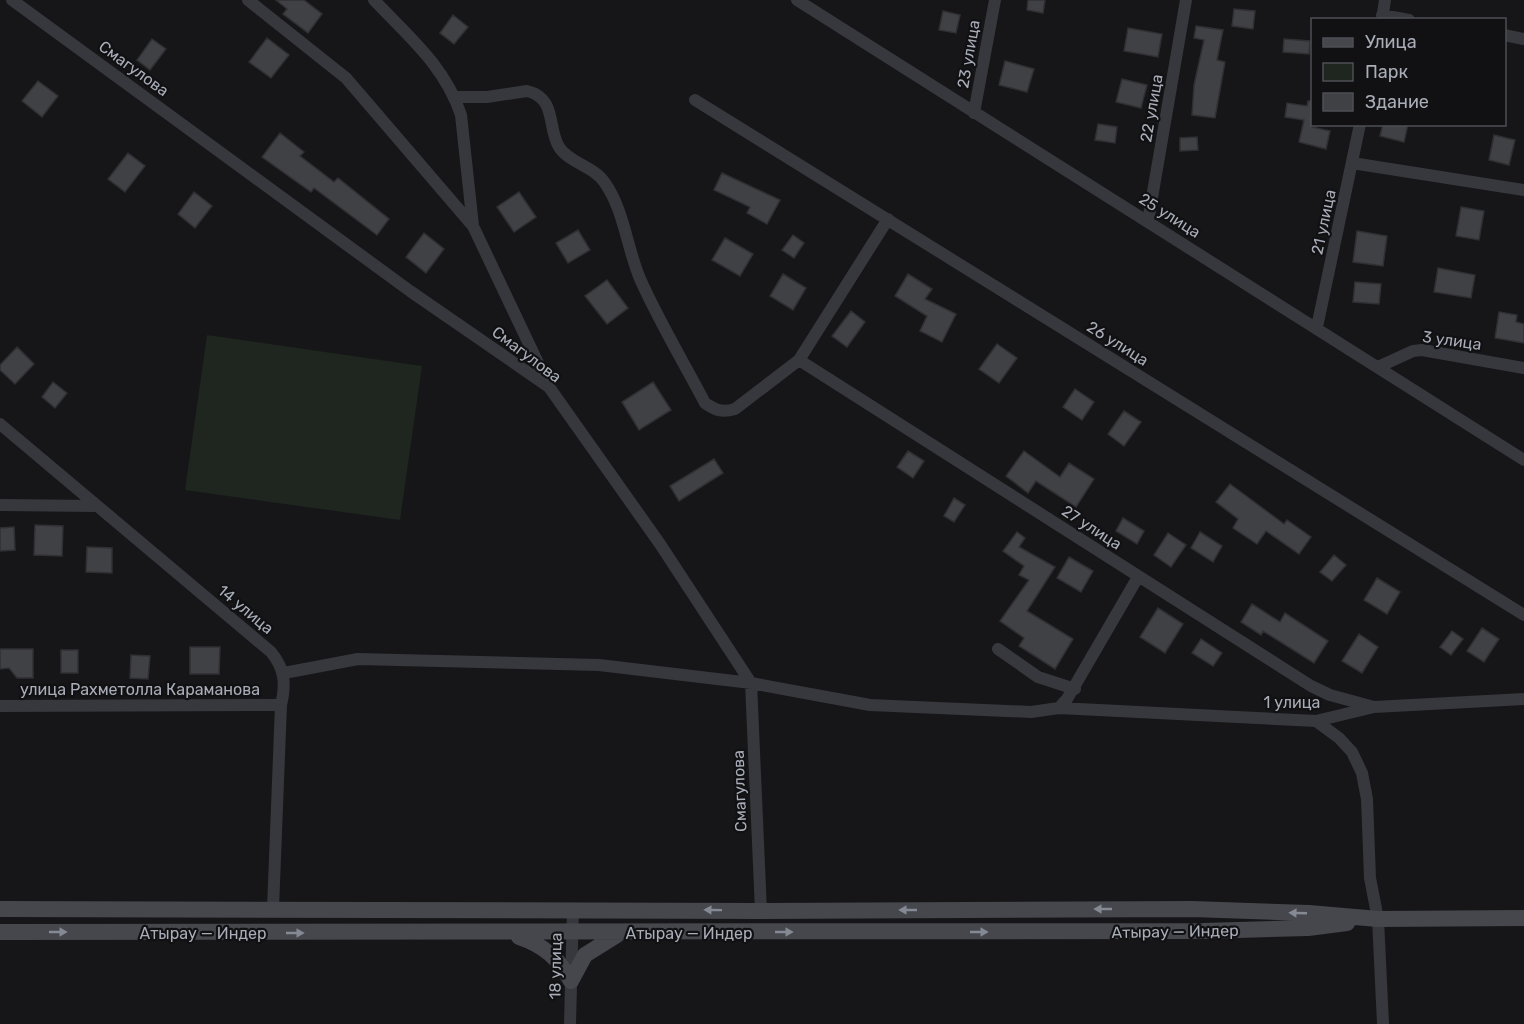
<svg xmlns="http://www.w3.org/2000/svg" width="1524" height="1024" font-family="Rubik,sans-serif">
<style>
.green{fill:#1e261f}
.building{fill:#404145;stroke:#303034;stroke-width:1.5}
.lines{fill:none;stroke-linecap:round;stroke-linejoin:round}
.minor{stroke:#37383d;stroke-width:12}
.secondary{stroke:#45474d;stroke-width:16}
.oneway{fill:#858993}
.labels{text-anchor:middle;stroke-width:4.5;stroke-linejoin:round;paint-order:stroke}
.street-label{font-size:16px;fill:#a8adb8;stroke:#111113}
</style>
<rect width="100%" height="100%" fill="#161618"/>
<path class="green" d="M 207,335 L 422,366 L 400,520 L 185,490 Z"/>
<path class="building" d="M 276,0 L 304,0 L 322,14 L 308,33 L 283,14 L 287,9 Z
M 1028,0 L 1045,0 L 1043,13 L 1027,10 Z
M 1234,9 L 1255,11 L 1253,29 L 1232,26 Z
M 943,11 L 960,15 L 956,33 L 939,30 Z
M 453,15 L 468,27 L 454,44 L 440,33 Z
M 1196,26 L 1223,30 L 1217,60 L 1225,62 L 1215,118 L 1192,115 L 1194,85 L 1204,40 L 1194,38 Z
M 1128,28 L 1162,34 L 1158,57 L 1124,51 Z
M 267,38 L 289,55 L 271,78 L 249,62 Z
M 152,39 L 166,49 L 150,70 L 137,60 Z
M 1284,39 L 1310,41 L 1309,54 L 1283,52 Z
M 1005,61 L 1034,69 L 1027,92 L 999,85 Z
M 1122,79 L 1147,85 L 1141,108 L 1116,102 Z
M 38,81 L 58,96 L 42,117 L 22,101 Z
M 1308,101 L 1312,101 L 1312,127 L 1330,131 L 1326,149 L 1299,142 L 1304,120 L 1285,117 L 1287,103 L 1307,106 Z
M 1098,124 L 1117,127 L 1115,143 L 1095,140 Z
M 1383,124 L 1408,124 L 1404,142 L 1380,136 Z
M 280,133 L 304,152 L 300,156 L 334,182 L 338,178 L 389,219 L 377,235 L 314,188 L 311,192 L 262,157 Z
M 1494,135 L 1515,140 L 1509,165 L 1489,160 Z
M 1197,137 L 1198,150 L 1180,151 L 1180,138 Z
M 128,153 L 145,166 L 125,192 L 108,179 Z
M 722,173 L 780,200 L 767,224 L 747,213 L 750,207 L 714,190 Z
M 194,192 L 212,206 L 195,228 L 178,214 Z
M 519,192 L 536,217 L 514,232 L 497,207 Z
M 1461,207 L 1484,211 L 1479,240 L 1456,236 Z
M 578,230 L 590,250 L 568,263 L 556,243 Z
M 1357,231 L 1387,236 L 1383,266 L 1353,262 Z
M 424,233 L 444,249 L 426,273 L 406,257 Z
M 793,235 L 804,243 L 794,258 L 782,250 Z
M 725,238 L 753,254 L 740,276 L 712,260 Z
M 1438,268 L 1475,275 L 1471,298 L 1434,292 Z
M 783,274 L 806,288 L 793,310 L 770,296 Z
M 908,274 L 932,289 L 925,299 L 956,314 L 942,342 L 920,331 L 927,316 L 895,296 Z
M 607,280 L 628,308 L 607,324 L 585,296 Z
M 1355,282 L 1381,284 L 1379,304 L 1353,302 Z
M 851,311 L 865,322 L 847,347 L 832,336 Z
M 1499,312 L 1517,315 L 1516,322 L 1524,324 L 1524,343 L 1495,338 Z
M 997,344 L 1017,358 L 999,383 L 979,369 Z
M 17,347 L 34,364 L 15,384 L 0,370 L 0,365 Z
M 53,382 L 67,393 L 55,408 L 42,397 Z
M 653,382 L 671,410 L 639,430 L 622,402 Z
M 1075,389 L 1094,402 L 1082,420 L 1063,407 Z
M 1124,411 L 1141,422 L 1124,446 L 1108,434 Z
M 908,451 L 924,461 L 913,478 L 897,467 Z
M 1024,451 L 1060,477 L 1069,463 L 1094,479 L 1076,507 L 1036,481 L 1028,493 L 1006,476 Z
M 714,459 L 723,473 L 679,501 L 670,486 Z
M 1230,484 L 1284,524 L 1287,520 L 1311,537 L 1299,554 L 1266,531 L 1257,544 L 1233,528 L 1238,519 L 1216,502 Z
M 954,498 L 965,505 L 954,522 L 944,516 Z
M 1123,518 L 1144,531 L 1137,544 L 1116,531 Z
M 35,525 L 63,526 L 62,556 L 34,555 Z
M 14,527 L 15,550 L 0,551 L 0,528 Z
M 1017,532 L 1025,538 L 1019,547 L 1055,567 L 1027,611 L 1073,639 L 1055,669 L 1019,646 L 1024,638 L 1000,621 L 1029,580 L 1019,575 L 1024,566 L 1003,551 Z
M 1200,532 L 1222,546 L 1213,562 L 1191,548 Z
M 1168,533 L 1186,545 L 1171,567 L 1154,555 Z
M 87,547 L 112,548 L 112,573 L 86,572 Z
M 1334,555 L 1346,565 L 1332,581 L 1320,572 Z
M 1069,557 L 1093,571 L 1081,592 L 1057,578 Z
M 1377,578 L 1400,592 L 1387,614 L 1364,600 Z
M 1252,604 L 1280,622 L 1285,613 L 1328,641 L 1314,663 L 1263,631 L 1261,635 L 1241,622 Z
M 1158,608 L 1183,624 L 1165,653 L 1140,637 Z
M 1482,628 L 1499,639 L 1484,662 L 1467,651 Z
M 1452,631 L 1463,639 L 1451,655 L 1440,647 Z
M 1359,634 L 1378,647 L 1362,673 L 1342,661 Z
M 1201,639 L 1222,653 L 1213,666 L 1192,653 Z
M 190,647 L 220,647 L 219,674 L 190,674 Z
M 0,649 L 33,649 L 33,678 L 17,678 L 9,668 L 0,669 Z
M 61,650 L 78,650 L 78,673 L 61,673 Z
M 131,655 L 150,656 L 148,679 L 130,678 Z"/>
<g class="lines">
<path class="minor" d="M 12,0 L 410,291 L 549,387 L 660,544 L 751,683 L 761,911
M 248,0 L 346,78 L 473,226 L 549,386
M 374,0 C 408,36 445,66 461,115 L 473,226
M 797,0 L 1524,460
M 1382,15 L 1409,20
M 1382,20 L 1385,0
M 1504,35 L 1524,39
M 455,97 L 487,97 L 527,91 C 557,98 547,127 559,147 C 569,163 594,166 605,183 C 625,212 627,250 641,281 C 660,323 684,363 705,403 C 715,410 722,413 735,409 L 799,360 L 888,219
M 695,100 L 1524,615
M 974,113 L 995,0
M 1352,163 L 1524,190
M 1148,221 L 1186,0
M 1317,327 L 1360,124
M 799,360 L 1311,686 L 1330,695 L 1374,707
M 1378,367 L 1413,351 L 1422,350 L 1524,368
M 0,424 L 271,652 C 285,669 286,684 281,705 L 273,909
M 0,505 L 97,506
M 998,649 L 1038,677 L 1075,689
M 284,673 L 358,659 L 599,665 L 751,683 L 870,705 L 1031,712 L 1059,708 L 1067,699 L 1138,577
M 0,706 L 281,705
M 1059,708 L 1316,721 L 1374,707 L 1524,699
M 1316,721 L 1339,738 L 1352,752 L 1362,773 L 1367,799 L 1370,878 L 1378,919 L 1383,1024
M 570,1024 L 573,909"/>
<path class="secondary" d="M 0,909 L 761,911 L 1192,909 L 1309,913 L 1378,919 L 1524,918
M 0,932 L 1203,931 L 1308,928 L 1347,923
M 519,937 C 545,946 558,958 571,981
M 571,981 L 585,955 L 617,935"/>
</g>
<defs><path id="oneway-solid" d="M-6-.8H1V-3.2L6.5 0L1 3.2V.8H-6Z" transform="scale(1.5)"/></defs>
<g class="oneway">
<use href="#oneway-solid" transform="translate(1103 909) rotate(180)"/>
<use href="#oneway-solid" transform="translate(713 910) rotate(-179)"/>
<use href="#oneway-solid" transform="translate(908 910) rotate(180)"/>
<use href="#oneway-solid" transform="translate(1298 913) rotate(-178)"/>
<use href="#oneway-solid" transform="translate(58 932)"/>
<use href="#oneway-solid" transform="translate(784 932)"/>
<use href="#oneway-solid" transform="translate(979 932)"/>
<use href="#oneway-solid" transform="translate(295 933)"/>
</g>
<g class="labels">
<g class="street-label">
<text transform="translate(968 54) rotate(-80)" y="6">23 улица</text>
<text transform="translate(134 68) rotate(36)" y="6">Смагулова</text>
<text transform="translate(1151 108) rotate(-80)" y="6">22 улица</text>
<text transform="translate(1170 215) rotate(32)" y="6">25 улица</text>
<text transform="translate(1323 222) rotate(-78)" y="6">21 улица</text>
<text transform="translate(1452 340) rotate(8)" y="6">3 улица</text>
<text transform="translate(1118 343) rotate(32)" y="6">26 улица</text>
<text transform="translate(527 354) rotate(37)" y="6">Смагулова</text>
<text transform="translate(1092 527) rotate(33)" y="6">27 улица</text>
<text transform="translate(246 609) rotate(40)" y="6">14 улица</text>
<text x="140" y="695">улица Рахметолла Караманова</text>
<text x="1292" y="708">1 улица</text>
<text transform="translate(739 791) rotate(-92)" y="6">Смагулова</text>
<text transform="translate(1175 931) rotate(-1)" y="6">Атырау — Индер</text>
<text x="203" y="939">Атырау — Индер</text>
<text x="689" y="939">Атырау — Индер</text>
<text transform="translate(555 966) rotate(-89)" y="6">18 улица</text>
</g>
</g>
<rect x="1311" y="18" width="195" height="108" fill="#111113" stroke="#4d4f55" stroke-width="1.5"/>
<rect x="1323" y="38" width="30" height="9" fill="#45474d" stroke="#4d4f55" stroke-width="1.5"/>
<text x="1365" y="48" font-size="18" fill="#a8adb8">Улица</text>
<rect x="1323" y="63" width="30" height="18" fill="#1e261f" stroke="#4d4f55" stroke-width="1.5"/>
<text x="1365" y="78" font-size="18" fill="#a8adb8">Парк</text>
<rect x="1323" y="93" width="30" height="18" fill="#404145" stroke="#4d4f55" stroke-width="1.5"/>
<text x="1365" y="108" font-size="18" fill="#a8adb8">Здание</text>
</svg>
